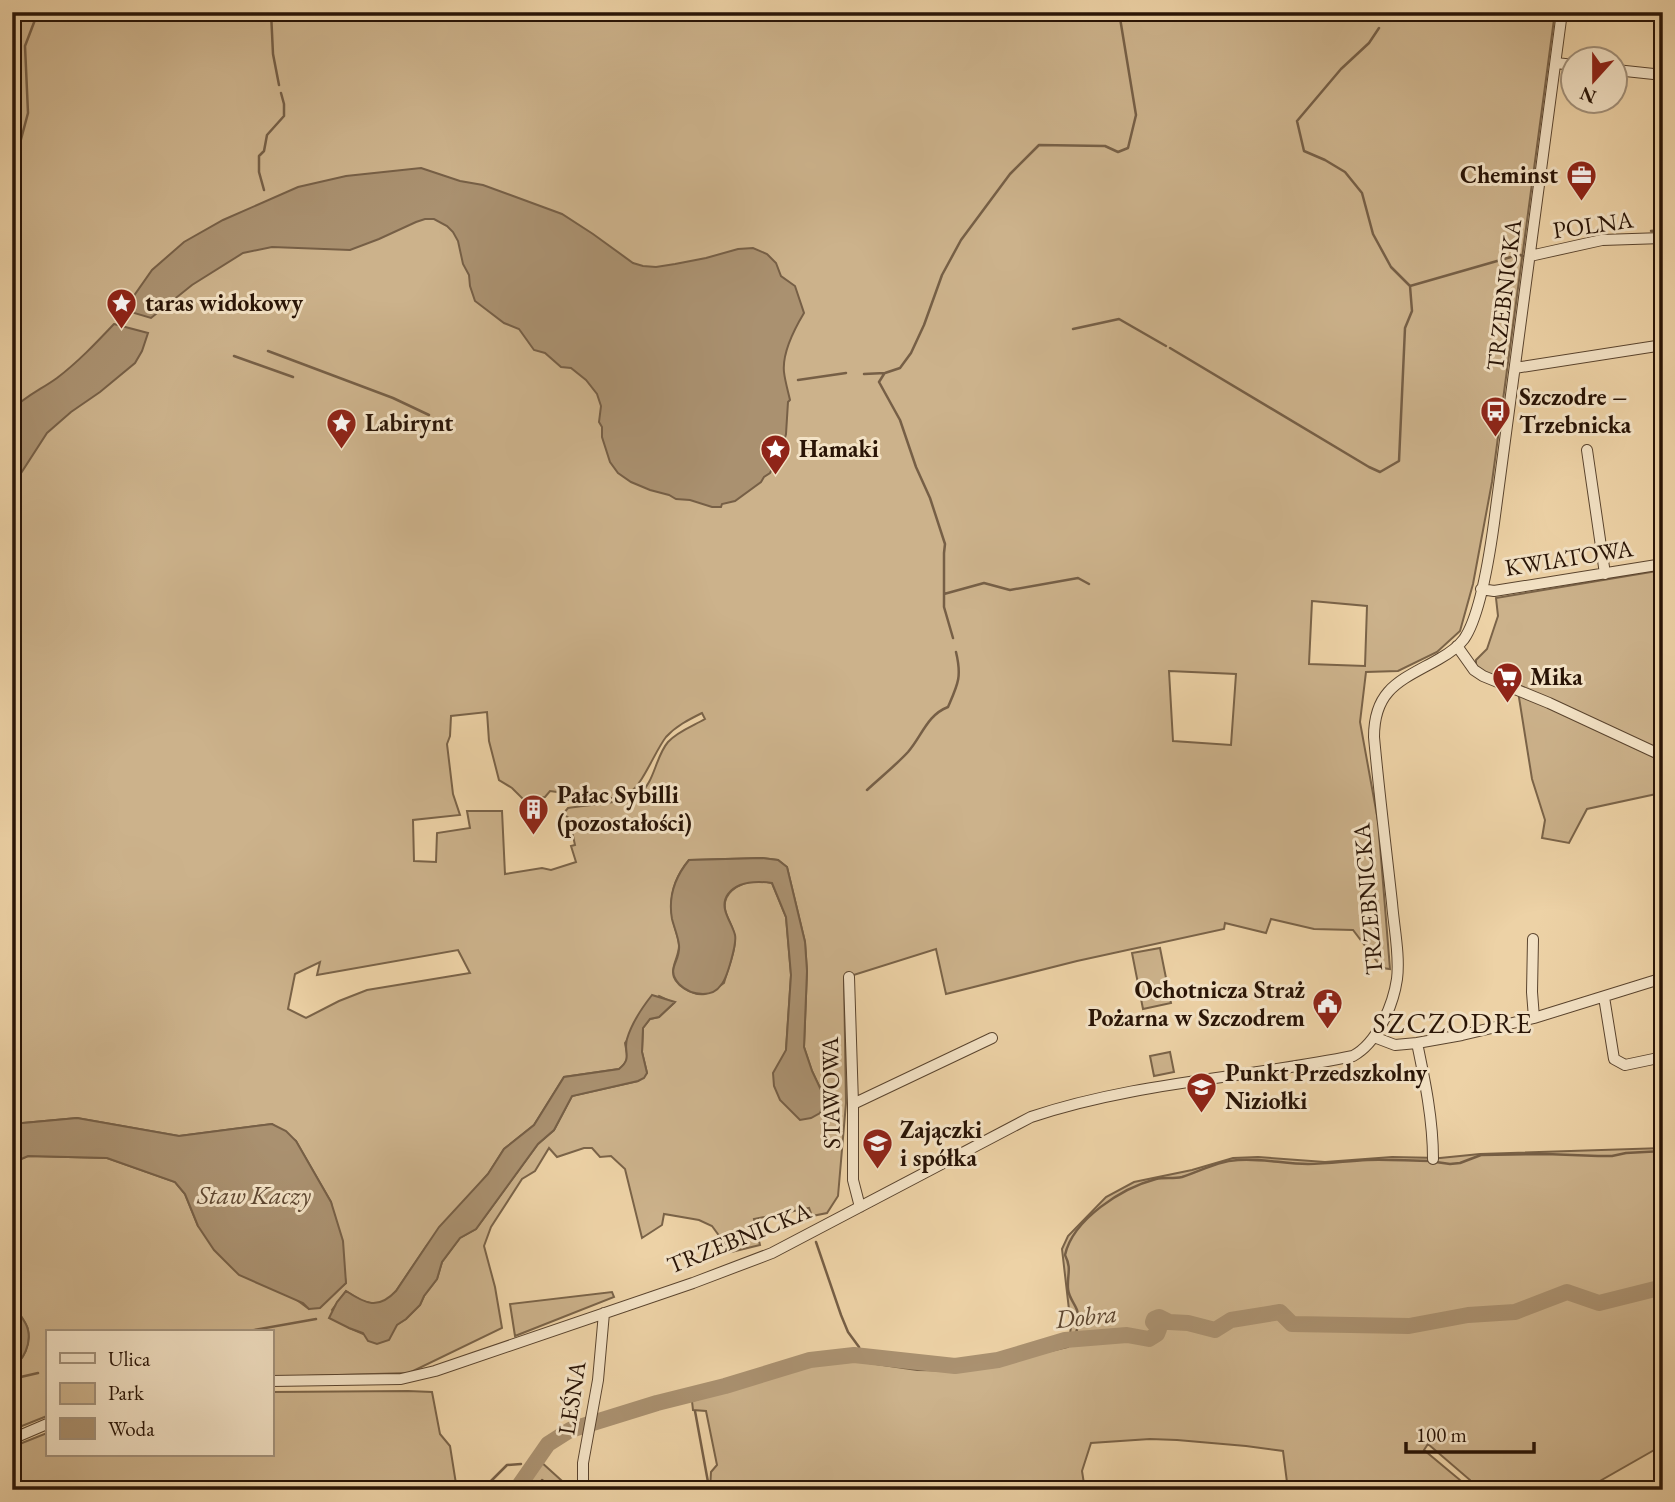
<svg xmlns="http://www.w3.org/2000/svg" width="1675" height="1502" font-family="'EB Garamond',serif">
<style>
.green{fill:#ccb28b;stroke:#7a6348;stroke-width:2;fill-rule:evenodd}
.water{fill:#aa9170;stroke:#765f46;stroke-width:2}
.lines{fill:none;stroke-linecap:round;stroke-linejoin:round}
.stream{stroke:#765f46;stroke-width:2.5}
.river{stroke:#aa9170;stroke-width:16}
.minor-casing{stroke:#5a442e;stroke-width:12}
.minor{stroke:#f3e2c5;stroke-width:10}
.labels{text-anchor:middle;stroke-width:6;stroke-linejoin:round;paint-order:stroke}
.poi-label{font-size:24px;font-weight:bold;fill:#291406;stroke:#f3e2c5;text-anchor:start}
.street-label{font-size:24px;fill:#291406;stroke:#f3e2c5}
.water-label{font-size:26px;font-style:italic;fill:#5d4630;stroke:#f3e2c5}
.quarter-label{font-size:28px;letter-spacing:2px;fill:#291406;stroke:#f3e2c5}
</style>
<rect width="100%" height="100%" fill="#edd2a6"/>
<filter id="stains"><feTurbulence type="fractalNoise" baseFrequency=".00286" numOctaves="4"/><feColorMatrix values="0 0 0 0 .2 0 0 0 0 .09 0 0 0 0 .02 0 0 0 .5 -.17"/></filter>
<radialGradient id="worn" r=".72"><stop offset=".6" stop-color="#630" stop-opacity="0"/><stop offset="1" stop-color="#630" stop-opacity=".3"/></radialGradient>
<path class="green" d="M 12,12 L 1555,12 L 1492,482 L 1473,584 L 1460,631 L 1437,652 L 1398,671 L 1366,672 L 1360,722 L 1380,832 L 1379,833 L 1390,969 L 1382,968 L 1353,930 L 1314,929 L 1271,919 L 1266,933 L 1225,923 L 1224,929 L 1077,961 L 946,994 L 936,949 L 844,978 L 846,1103 L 838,1196 L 827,1213 L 812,1216 L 809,1208 L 754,1219 L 760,1245 L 731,1252 L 712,1226 L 699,1220 L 664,1214 L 662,1225 L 642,1238 L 625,1169 L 611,1156 L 600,1157 L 592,1148 L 584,1148 L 557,1157 L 549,1148 L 535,1171 L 522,1179 L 491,1227 L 484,1246 L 495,1287 L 502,1328 L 409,1373 L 271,1377 L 271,1332 L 47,1332 L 47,1416 L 12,1430 L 12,1367 C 24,1360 31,1344 28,1330 C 27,1323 20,1316 16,1309 L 12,1308 L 12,1163 L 28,1156 L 107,1158 L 175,1182 L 185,1194 L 198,1226 L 309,1309 L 346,1283 L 331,1202 L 296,1141 L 272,1124 L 179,1136 L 77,1118 L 12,1124 ZM 1312,601 L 1367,606 L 1365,666 L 1309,664 ZM 1169,671 L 1236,674 L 1231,745 L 1173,741 ZM 487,712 L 489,741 L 499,780 L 512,788 L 524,800 L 545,797 L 550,791 L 557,792 L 565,800 C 585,799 612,802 630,792 C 643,784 655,751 666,737 C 676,726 688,720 702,713 L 705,719 C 693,726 678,731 668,742 C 655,757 655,783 638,795 C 626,803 584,805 568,808 L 563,814 L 569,818 L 575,845 L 571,846 L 576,862 L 551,870 L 542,868 L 505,874 L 502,811 L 467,811 L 470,828 L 437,833 L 436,862 L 414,861 L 413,820 L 460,815 L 453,794 L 447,744 L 450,736 L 451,716 ZM 762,858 L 778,860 L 787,867 L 805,942 L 807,971 L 804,1047 L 812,1071 L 821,1090 L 786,1050 L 791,975 L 786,917 L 772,883 C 766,882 760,881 755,881 C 738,883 720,894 726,913 C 729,922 735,930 735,940 C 735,954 727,970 724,983 C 718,987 711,993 705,994 C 693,996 673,985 673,972 C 673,963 679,955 679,946 C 679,937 674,928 673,920 C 668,897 675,877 689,860 ZM 458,950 L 470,973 L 367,990 L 339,1001 L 306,1018 L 288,1009 L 295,974 L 320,962 L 317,975 ZM 659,996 L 674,1003 L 659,1017 L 650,1019 L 643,1028 L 642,1052 L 647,1073 L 638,1081 L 572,1096 L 554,1130 L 538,1144 L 476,1229 L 460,1238 L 442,1262 L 437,1279 L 424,1296 L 420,1305 L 406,1319 L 396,1325 L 363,1334 L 349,1328 L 332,1310 L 346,1291 L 362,1301 L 370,1303 L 380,1303 L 389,1299 L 396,1291 L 427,1245 L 488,1174 L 504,1149 L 534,1125 L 564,1077 L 619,1069 C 630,1061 627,1055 625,1043 Z
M 1657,571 L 1663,583 L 1663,805 L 1661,793 L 1587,809 L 1569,843 L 1542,838 L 1545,820 L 1532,779 L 1517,685 L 1486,673 L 1476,666 L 1476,660 L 1487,649 L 1498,616 L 1496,598 Z
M 1160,948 L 1171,1003 L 1143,1009 L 1132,953 Z
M 1170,1052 L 1174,1072 L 1154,1076 L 1150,1056 Z
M 1663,1148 L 1663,1445 L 1584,1490 L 1474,1490 L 1470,1480 L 1428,1444 L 1424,1450 L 1466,1485 L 1468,1490 L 1288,1490 L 1283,1451 L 1246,1446 L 1177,1440 L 1150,1439 L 1091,1443 L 1082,1471 L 1085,1490 L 710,1490 L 711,1472 L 717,1465 L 706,1411 L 693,1410 L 692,1401 L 811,1366 L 855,1361 L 917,1370 L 966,1371 L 1068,1347 L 1071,1327 L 1062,1249 L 1068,1236 L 1106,1197 L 1134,1182 L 1192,1170 L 1233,1158 L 1258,1157 L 1325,1162 L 1392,1157 L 1440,1158 L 1480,1154 Z
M 612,1292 L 614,1297 L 515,1336 L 510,1304 Z
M 408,1391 L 432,1392 L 440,1434 L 450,1446 L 457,1490 L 12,1490 L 12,1447 L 47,1433 L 47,1455 L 271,1455 L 271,1392 Z
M 540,1461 L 572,1490 L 520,1490 Z"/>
<path class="water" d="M 421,168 L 460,181 L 483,185 L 562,214 L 593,234 L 633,263 L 643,266 L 656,267 L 675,264 L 706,258 L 738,249 L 753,248 L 767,254 L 776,263 L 781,276 L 795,286 L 804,313 C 795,328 782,353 784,372 C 785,381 788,391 790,400 L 788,402 L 786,434 L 782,449 L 770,473 L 764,477 L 761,482 L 735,501 L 722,504 L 721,507 L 712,507 L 690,500 L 676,499 L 669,495 L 650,490 L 631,482 L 618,473 L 610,462 L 602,437 L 602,427 L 599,422 L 601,406 L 597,394 L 586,380 L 571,368 L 561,367 L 545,353 L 534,350 L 519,329 L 504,323 L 475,301 L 470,286 L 469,275 L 463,264 L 458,241 L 453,232 L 447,226 L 434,219 L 425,219 L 416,222 L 379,239 L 350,250 L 272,247 L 243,253 L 192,285 L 151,318 L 124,310 L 152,270 L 184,242 L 223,220 L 298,187 L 346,176 Z
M 114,324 L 148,333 L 142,351 L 135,363 L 100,392 L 71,412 L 47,433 L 12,487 L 12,410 C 25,396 42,389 57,378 C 78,362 96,343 114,324 Z
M 762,858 L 778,860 L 787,867 L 805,942 L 807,971 L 804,1047 L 812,1071 L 821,1090 L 823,1105 L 820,1113 L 811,1118 L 800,1120 L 780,1100 L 774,1086 L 773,1073 L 786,1050 L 791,975 L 786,917 L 772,883 C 757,881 738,881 728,894 C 718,908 732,922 735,935 C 737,943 727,979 721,985 C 717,991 710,994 703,994 C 694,994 686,991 679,984 C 665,968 681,962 679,945 C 678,936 674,927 672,919 C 668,897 675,877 689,860 Z
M 652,995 L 675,1002 L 659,1017 L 650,1019 L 643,1028 L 642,1052 L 647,1073 L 644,1078 L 638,1081 L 572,1096 L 554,1130 L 538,1144 L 476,1229 L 460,1238 L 442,1262 L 437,1279 L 424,1296 L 420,1305 L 406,1319 L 397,1325 L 389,1340 L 377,1344 L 368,1341 L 363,1333 L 349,1328 L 329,1318 L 337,1302 L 346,1291 C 366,1304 378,1310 396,1291 L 439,1227 L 488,1174 L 504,1149 L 534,1125 L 564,1077 L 619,1069 C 633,1058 623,1052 627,1039 C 632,1022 641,1009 652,995 Z
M 77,1118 L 179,1136 L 272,1124 L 286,1131 L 296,1141 L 331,1202 L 343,1241 L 346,1283 L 320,1308 L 309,1309 L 303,1303 L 239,1275 L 214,1250 L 198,1226 L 185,1194 L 175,1182 L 107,1158 L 28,1156 L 12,1163 L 12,1124 Z
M 12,1308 L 16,1309 C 20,1315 27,1323 28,1330 C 31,1344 24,1360 12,1367 Z"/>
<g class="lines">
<path class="stream" d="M 271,12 L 273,54 L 279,85
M 1384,17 L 1386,12
M 12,173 L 28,113 L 25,46 L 38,12
M 264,190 L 259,172 L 259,156 L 264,151 L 267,135 L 284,116 L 284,104 L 281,93
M 1651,231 L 1663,230
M 1520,255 L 1523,256
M 1410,286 L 1511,257
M 1073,329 L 1119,319 L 1166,346
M 1170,348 L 1369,467 L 1380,472 L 1399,461 L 1405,328 L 1412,311 L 1410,286 L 1391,267 L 1373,234 L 1362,193 L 1345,172 L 1325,160 L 1304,151 L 1297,121 L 1341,69 L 1369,43 L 1379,28
M 268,351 L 393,398 L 429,415
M 234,356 L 293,377
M 864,374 L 885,373 L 900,368 L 911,353 L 924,325 L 942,275 L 961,240 L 1010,174 L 1039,145 L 1105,146 L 1118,152 L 1128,148 L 1136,115 L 1119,12
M 884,374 L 879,382 L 900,420 L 916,467 L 930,498 L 945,544 L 944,553 L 944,594 L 984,583 L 1010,590 L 1078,578 L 1089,584
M 798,380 L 846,373
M 944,594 L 944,607 L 953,638
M 867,790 C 881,777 896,765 908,752 C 922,736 927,715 948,707 C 958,684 962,677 956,652
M 1436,1162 L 1450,1164 L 1460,1163 L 1481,1155 L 1546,1154 L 1598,1156 L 1612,1156 L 1626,1153 L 1663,1151
M 816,1242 L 841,1315 L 848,1332 L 859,1347 L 861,1356
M 243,1332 L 316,1319
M 1074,1339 C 1078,1329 1080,1320 1077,1310 C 1074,1302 1069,1298 1068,1289 C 1067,1274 1072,1269 1065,1255 C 1073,1219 1122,1188 1156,1179 C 1164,1177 1173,1179 1182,1177 C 1201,1171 1218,1161 1238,1160 C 1261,1158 1285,1164 1308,1164 C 1327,1164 1347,1161 1367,1160 C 1388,1159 1409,1161 1431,1161
M 12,1379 L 38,1373
M 695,1411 L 708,1482 L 708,1490
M 542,1480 L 554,1490
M 487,1485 L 507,1465 L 521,1464
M 961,1488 C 991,1484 1022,1477 1050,1490"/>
<path class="river" d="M 516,1490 L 548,1444 L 570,1430 L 657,1403 L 725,1386 L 810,1360 L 854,1355 L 955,1366 L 998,1360 L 1065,1340 L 1127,1335 L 1149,1339 L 1157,1334 L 1159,1329 L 1153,1322 L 1154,1319 L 1159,1317 L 1169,1322 L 1188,1323 L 1215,1330 L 1231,1320 L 1280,1312 L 1292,1324 L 1409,1326 L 1468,1315 L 1515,1312 L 1567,1292 L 1599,1303 L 1663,1287"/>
<defs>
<path id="minor" d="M 1556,63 L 1574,65
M 1616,70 L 1663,75
M 1530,256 L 1602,240 L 1663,238
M 1515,368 L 1663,345
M 1587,450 L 1605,574
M 1481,589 L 1494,591 L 1663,564
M 1457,646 L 1474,670 L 1483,676 L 1549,703 L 1663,756
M 1533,939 L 1532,992 L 1534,1018
M 849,977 L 853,1104 L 853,1180 L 860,1207
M 1604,997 L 1614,1059 L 1625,1065 L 1663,1057
M 1374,1037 L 1395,1045 L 1417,1043 L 1462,1035 L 1534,1018 L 1663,978
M 1417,1043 C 1425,1081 1433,1120 1433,1159
M 853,1104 L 992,1038
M 271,1381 L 401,1379 L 435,1371 L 693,1283 L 772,1253 L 1031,1117 C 1135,1082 1246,1078 1353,1056 C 1377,1043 1393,1006 1397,979 C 1400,955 1394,928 1392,903 C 1386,848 1379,792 1374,737 C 1374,688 1402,680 1439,659 C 1448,654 1458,647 1464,639 C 1480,616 1490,552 1494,523 L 1562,12
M 12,1439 L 47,1424
M 583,1490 L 583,1463 L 598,1380 L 604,1313"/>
</defs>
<use href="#minor" class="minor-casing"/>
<use href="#minor" class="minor"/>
</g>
<defs>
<symbol id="office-pin" viewBox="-11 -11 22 30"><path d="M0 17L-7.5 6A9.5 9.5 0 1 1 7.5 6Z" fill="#8f2418" stroke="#f3e2c5"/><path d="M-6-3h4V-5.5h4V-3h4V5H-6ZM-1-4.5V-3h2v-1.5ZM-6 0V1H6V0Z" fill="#fff"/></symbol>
<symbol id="sight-pin" viewBox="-11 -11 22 30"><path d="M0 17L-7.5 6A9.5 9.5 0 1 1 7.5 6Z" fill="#8f2418" stroke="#f3e2c5"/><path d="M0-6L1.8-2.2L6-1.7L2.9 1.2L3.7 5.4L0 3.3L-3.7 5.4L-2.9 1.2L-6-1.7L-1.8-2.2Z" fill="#fff"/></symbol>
<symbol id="bus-pin" viewBox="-11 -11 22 30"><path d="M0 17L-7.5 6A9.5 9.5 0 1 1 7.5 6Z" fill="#8f2418" stroke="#f3e2c5"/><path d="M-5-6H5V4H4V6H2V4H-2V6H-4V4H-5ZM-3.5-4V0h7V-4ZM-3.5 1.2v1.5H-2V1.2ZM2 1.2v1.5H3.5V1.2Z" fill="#fff"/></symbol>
<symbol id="supermarket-pin" viewBox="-11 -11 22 30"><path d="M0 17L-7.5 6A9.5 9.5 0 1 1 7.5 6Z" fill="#8f2418" stroke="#f3e2c5"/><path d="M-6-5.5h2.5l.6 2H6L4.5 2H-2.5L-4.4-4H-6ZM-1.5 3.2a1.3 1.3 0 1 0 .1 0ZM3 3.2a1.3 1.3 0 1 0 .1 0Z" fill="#fff"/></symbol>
<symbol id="building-pin" viewBox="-11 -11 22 30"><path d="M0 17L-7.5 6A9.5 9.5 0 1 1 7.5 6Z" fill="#8f2418" stroke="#f3e2c5"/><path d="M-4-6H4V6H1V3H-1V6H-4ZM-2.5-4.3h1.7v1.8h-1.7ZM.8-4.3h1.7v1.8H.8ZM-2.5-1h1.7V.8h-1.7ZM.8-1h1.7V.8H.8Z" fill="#fff"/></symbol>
<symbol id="civic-pin" viewBox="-11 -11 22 30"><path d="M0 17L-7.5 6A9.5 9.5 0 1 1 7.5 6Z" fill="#8f2418" stroke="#f3e2c5"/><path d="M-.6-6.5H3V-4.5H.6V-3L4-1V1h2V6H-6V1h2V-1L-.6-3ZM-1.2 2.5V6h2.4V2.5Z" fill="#fff"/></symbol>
<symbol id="school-pin" viewBox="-11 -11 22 30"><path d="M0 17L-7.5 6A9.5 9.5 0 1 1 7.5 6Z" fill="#8f2418" stroke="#f3e2c5"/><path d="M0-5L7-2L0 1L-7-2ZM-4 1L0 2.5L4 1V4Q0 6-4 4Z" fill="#fff"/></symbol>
</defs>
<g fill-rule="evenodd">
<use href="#office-pin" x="1564" y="158" width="35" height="47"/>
<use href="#sight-pin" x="104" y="286" width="35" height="47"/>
<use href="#bus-pin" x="1478" y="394" width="35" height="47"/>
<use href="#sight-pin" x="324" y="406" width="35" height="47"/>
<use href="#sight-pin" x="758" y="432" width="35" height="47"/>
<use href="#supermarket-pin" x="1490" y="660" width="35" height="47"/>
<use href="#building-pin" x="516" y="792" width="35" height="47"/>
<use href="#civic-pin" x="1310" y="986" width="35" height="47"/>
<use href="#school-pin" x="1184" y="1070" width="35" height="47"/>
<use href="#school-pin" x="860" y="1126" width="35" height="47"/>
</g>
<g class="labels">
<g class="poi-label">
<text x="1558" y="183" text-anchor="end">Cheminst</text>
<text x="145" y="311">taras widokowy</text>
<text x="1519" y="405">Szczodre –<tspan x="1519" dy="28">Trzebnicka</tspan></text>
<text x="365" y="431">Labirynt</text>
<text x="799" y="457">Hamaki</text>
<text x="1530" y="685">Mika</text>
<text x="557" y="803">Pałac Sybilli<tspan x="557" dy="28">(pozostałości)</tspan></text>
<text x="1305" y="998" text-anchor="end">Ochotnicza Straż<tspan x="1305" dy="28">Pożarna w Szczodrem</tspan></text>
<text x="1225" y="1081">Punkt Przedszkolny<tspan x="1225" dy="28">Niziołki</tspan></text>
<text x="900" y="1138">Zajączki<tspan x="900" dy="28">i spółka</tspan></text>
</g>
<g class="street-label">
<text transform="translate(1593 225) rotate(-8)" y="8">POLNA</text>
<text transform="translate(1504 295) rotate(-83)" y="8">TRZEBNICKA</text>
<text transform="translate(1569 558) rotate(-9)" y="8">KWIATOWA</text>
<text transform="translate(1368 899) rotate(-95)" y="8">TRZEBNICKA</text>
<text transform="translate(831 1093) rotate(-91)" y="8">STAWOWA</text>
<text transform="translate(739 1238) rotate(-22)" y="8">TRZEBNICKA</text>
<text transform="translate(572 1398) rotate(-81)" y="8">LEŚNA</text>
</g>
<g class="water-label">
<text x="254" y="1204">Staw Kaczy</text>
<text transform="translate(1086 1316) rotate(-6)" y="9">Dobra</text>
</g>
<g class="quarter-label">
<text x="1453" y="1033">SZCZODRE</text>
</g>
</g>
<rect width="1675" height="1502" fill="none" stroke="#edd2a6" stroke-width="42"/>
<rect x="14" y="14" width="1647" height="1474" fill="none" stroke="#291406" stroke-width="3.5"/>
<rect x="21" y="21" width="1633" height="1460" fill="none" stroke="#291406" stroke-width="2"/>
<rect x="46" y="1330" width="228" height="126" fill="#f3e2c5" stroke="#a29079" stroke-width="2"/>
<rect x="60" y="1353" width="35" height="10" fill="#f3e2c5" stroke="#a29079" stroke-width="2"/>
<text x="108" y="1366" font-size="21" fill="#291406">Ulica</text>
<rect x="60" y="1383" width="35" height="21" fill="#ccb28b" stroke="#a29079" stroke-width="2"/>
<text x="108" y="1400" font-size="21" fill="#291406">Park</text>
<rect x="60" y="1418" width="35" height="21" fill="#aa9170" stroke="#a29079" stroke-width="2"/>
<text x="108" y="1436" font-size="21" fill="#291406">Woda</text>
<g transform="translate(1594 80) rotate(201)"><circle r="33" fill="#f3e2c5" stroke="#a29079" stroke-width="2"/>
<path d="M0-5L12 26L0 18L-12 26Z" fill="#8f2418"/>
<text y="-10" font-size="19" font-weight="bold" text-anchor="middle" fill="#291406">N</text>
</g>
<path d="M1406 1442v10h128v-10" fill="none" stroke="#291406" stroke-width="3.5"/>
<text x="1416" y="1442" font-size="21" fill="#291406" stroke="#f3e2c5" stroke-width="5" paint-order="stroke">100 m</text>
<rect width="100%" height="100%" filter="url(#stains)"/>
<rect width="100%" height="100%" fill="url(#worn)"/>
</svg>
